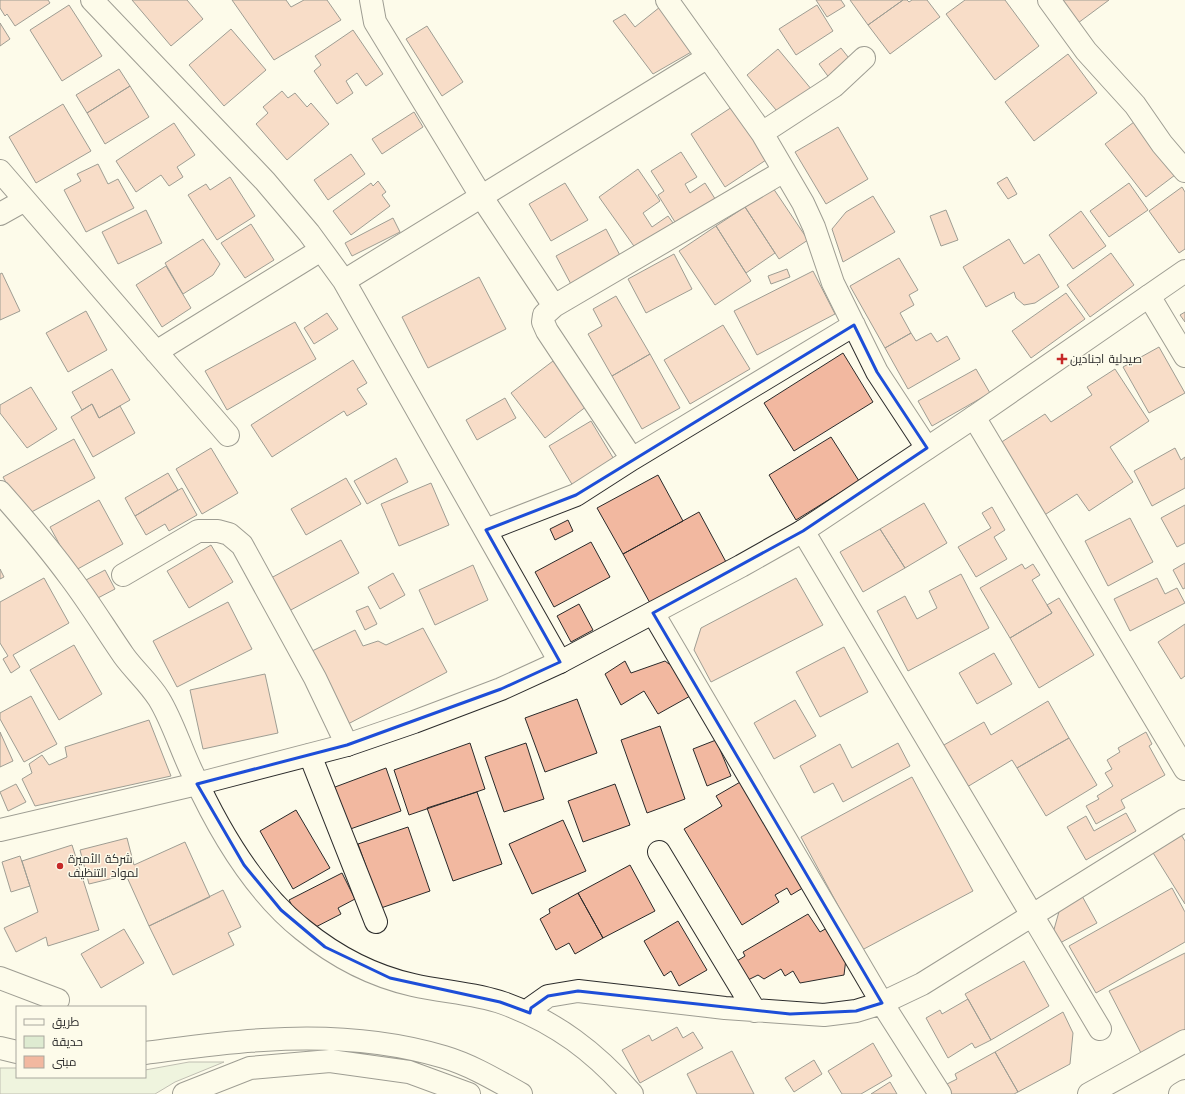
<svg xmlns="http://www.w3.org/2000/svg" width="1185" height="1094" font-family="'Work Sans',Cairo,sans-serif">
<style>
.green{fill:#deebd1;stroke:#74746e}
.building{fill:#f2b8a0;stroke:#2b2b2b}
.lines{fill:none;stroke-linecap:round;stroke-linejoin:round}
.minor-casing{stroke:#2b2b2b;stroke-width:24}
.major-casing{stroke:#2b2b2b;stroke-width:24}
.highway-casing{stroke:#2b2b2b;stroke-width:24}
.minor{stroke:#fdfbea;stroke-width:22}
.major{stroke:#fdfbea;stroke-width:22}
.highway{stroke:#fdfbea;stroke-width:22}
.marked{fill:none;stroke:#1d4ed8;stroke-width:3;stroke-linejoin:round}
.poi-dot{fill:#c62828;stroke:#fdfbea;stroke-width:1.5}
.labels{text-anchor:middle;stroke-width:3;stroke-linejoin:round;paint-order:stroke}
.poi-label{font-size:12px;fill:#2b2b2b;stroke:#fdfbea;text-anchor:start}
</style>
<rect width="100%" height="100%" fill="#fdfbea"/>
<path class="green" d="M 189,1062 L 224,1062 L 175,1082 L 155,1094 L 0,1094 L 0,1068 L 17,1068 L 17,1077 L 145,1077 L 145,1070 Z"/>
<path class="building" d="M 0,0 L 48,0 L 50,3 L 15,26 L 7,14 L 5,16 L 0,8 Z
M 132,0 L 187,0 L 203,19 L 171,46 Z
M 232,0 L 286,0 L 291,7 L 304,0 L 327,0 L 341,20 L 274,60 Z
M 816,0 L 841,0 L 845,6 L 827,17 Z
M 850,0 L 903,0 L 868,25 Z
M 903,0 L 907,0 L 909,2 L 912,0 L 927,0 L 940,17 L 890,54 L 868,25 Z
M 965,0 L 1005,0 L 1039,46 L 995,80 L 946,14 Z
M 1061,0 L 1109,0 L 1078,23 Z
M 69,5 L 102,56 L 62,81 L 30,30 Z
M 817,5 L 833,31 L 796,55 L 779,29 Z
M 660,7 L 693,51 L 653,74 L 613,21 L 625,14 L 635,27 Z
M 0,23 L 10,39 L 0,46 Z
M 427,26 L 463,82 L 442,96 L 406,39 Z
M 231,29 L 266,70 L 224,106 L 189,65 Z
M 353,30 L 383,74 L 366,86 L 357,73 L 346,81 L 353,93 L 337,104 L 314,71 L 321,65 L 315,56 Z
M 841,48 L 852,62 L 830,79 L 819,64 Z
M 778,49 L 812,90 L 781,116 L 747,75 Z
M 1068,54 L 1097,93 L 1034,141 L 1005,102 Z
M 119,69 L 130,86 L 87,113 L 76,95 Z
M 130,86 L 149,117 L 105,144 L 87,113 Z
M 282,91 L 288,98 L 295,93 L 307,107 L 311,103 L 329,124 L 287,160 L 256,124 L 268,113 L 263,107 Z
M 63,104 L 91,151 L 36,183 L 9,137 Z
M 732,107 L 766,160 L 725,187 L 691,134 Z
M 414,112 L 423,127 L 382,154 L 372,139 Z
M 1134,122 L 1175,175 L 1146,197 L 1105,144 Z
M 174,123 L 195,155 L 177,167 L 183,177 L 169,186 L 161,175 L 136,192 L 116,161 Z
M 838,127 L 868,179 L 826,204 L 795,152 Z
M 681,152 L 697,177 L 685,184 L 690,193 L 705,183 L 719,205 L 680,230 L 658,195 L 664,191 L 651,171 Z
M 351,154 L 365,174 L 328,200 L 314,180 Z
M 98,164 L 108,184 L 118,179 L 134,208 L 86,232 L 64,190 L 81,181 L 77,174 Z
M 638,169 L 660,201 L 643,213 L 652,227 L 668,216 L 676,227 L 636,249 L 599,197 Z
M 230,177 L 255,216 L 217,240 L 188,195 L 206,184 L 210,190 Z
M 1007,177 L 1017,194 L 1008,199 L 997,183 Z
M 378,181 L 386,192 L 382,195 L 390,206 L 351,235 L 333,211 L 371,183 L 373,186 Z
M 565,183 L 588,220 L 551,241 L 529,204 Z
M 1129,183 L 1148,210 L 1109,237 L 1090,211 Z
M 1182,187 L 1185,192 L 1185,249 L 1179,253 L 1149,211 Z
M 773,188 L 808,240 L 779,259 L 745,207 Z
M 873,196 L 895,232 L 843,262 L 832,229 L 846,212 Z
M 745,207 L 775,253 L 746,273 L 716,226 Z
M 146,210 L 162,243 L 118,264 L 102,232 Z
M 946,210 L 958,240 L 941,246 L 930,216 Z
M 1081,211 L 1106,246 L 1073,269 L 1049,235 Z
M 393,218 L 400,232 L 352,256 L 345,243 Z
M 251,224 L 274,260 L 245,278 L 221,243 Z
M 716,226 L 751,281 L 715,305 L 679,251 Z
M 606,229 L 623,261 L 573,288 L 556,256 Z
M 203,239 L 220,264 L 213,275 L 183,294 L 165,263 Z
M 1009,239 L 1024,264 L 1039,254 L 1059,287 L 1035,303 L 1024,305 L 1016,298 L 1014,292 L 986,307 L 963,267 Z
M 1111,253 L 1134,285 L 1090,317 L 1067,285 Z
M 674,254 L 692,289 L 646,313 L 628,279 Z
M 899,258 L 918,290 L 909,295 L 914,305 L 900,313 L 911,333 L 885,348 L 850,286 Z
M 166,266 L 191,308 L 162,327 L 136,285 Z
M 787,269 L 790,277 L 771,284 L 768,276 Z
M 813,271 L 835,314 L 757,355 L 734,311 Z
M 2,273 L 20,311 L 0,320 L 0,274 Z
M 479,277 L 506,329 L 428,368 L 402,317 Z
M 1066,293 L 1085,319 L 1031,358 L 1012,331 Z
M 616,296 L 650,354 L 612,376 L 588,334 L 602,326 L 593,309 Z
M 86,311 L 107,350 L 68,372 L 46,333 Z
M 1185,312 L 1185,322 L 1180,315 Z
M 327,313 L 338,329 L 314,344 L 304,328 Z
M 295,322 L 316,359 L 227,410 L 205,371 Z
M 723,325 L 750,369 L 690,404 L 664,360 Z
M 911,333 L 916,341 L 931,333 L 937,342 L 947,336 L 960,359 L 908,389 L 885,348 Z
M 1159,347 L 1185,393 L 1149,413 L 1123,367 Z
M 843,353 L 873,402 L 794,451 L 764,403 Z
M 650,354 L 680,408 L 642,429 L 612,376 Z
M 353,360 L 367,383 L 357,389 L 367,404 L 347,416 L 344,411 L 272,457 L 251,425 Z
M 553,361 L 587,406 L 545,438 L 511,393 Z
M 112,369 L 130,400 L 99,418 L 92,404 L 82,410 L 72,392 Z
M 976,369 L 990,393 L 932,426 L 918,401 Z
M 1115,369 L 1149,421 L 1110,447 L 1133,482 L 1089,511 L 1077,494 L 1043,516 L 997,445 L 1045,414 L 1051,422 L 1092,395 L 1087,387 Z
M 31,387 L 57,429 L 27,448 L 0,413 L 0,405 Z
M 505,398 L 516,418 L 477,440 L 466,420 Z
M 92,404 L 99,418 L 120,406 L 135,433 L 93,457 L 71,417 Z
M 591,421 L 615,461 L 573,486 L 549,446 Z
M 831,437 L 859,481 L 796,520 L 769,475 Z
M 74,439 L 95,478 L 24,516 L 3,477 Z
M 211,448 L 238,493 L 202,514 L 176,469 Z
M 1175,448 L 1181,460 L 1185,457 L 1185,488 L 1152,506 L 1134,471 Z
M 396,458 L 408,482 L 367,504 L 354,481 Z
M 168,473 L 178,490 L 135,516 L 125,498 Z
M 658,475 L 683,521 L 623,554 L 597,508 Z
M 346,478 L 361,504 L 306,535 L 291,509 Z
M 431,483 L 449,525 L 399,546 L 381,504 Z
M 182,488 L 197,515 L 169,531 L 165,524 L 146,535 L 135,516 Z
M 99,500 L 123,544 L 74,571 L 50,527 Z
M 924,503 L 947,543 L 905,568 L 880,529 Z
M 1185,505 L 1185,543 L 1177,547 L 1161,518 Z
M 992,507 L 1005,530 L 994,537 L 1007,559 L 976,577 L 958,547 L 991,528 L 982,513 Z
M 699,512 L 726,562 L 650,603 L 623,554 Z
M 1130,518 L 1153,562 L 1108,586 L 1085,541 Z
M 568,520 L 573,531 L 555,540 L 550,529 Z
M 880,529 L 905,568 L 863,592 L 840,552 Z
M 341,540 L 359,573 L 289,611 L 271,578 Z
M 591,542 L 610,577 L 554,607 L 535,572 Z
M 211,545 L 233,582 L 189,608 L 167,571 Z
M 1185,563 L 1185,588 L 1183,589 L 1173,570 Z
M 1022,564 L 1025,569 L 1033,564 L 1040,575 L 1032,580 L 1052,613 L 1010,638 L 980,588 Z
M 473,565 L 488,600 L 435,625 L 419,590 Z
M 0,569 L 4,577 L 0,579 Z
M 105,570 L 115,589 L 96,599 L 86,580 Z
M 393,573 L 405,595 L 380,609 L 368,587 Z
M 961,574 L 989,628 L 908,671 L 877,611 L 905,596 L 917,619 L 937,608 L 929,591 Z
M 44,578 L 69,623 L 13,655 L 20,667 L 11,673 L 3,659 L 8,656 L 0,643 L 0,602 Z
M 796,578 L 823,625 L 711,682 L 694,650 L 701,628 Z
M 1157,578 L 1165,594 L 1177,588 L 1185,603 L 1130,631 L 1114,599 Z
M 1059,598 L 1094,655 L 1039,688 L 1010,638 L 1052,613 L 1047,605 Z
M 228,602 L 252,649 L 177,687 L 153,641 Z
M 579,604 L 593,630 L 571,642 L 557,616 Z
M 368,606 L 377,624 L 365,630 L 356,611 Z
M 1185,624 L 1185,676 L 1181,679 L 1158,642 Z
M 423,628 L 447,672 L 348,724 L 308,653 L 355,630 L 363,646 L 378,641 L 386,645 Z
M 74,645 L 102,694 L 59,720 L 30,670 Z
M 844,647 L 868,692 L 820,717 L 796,672 Z
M 994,653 L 1012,684 L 977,704 L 959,673 Z
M 625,661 L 631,673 L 665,661 L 680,672 L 692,695 L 658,714 L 644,691 L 621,705 L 605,674 Z
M 265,674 L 278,733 L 203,749 L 190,690 Z
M 31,696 L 57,744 L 24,762 L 0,719 L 0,713 Z
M 577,699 L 597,753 L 545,772 L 525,718 Z
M 795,700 L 816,736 L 774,759 L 754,723 Z
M 1048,701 L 1069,738 L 1017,768 L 1012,760 L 962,790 L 937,749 L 984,722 L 991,735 Z
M 149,720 L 171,776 L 35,806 L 22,779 L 32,773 L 29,764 L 42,755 L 49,765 L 67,757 L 65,747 Z
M 660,726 L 685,799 L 647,813 L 621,740 Z
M 0,732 L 13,761 L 0,767 Z
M 1146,732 L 1152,744 L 1149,746 L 1165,775 L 1121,800 L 1125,808 L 1096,824 L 1086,806 L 1099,799 L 1097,796 L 1113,786 L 1105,773 L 1112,769 L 1107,760 L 1120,752 L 1118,748 Z
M 1069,738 L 1097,785 L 1046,816 L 1017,768 Z
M 716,740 L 731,776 L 707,786 L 693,749 Z
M 470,743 L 485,789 L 409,815 L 394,770 Z
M 526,743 L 544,799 L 504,812 L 485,757 Z
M 898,743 L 910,766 L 843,802 L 833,783 L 814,793 L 800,766 L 840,744 L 852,768 Z
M 386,768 L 401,811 L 342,832 L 327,790 Z
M 912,777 L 973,891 L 862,950 L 801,837 Z
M 742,781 L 806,886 L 791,895 L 787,888 L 775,895 L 779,902 L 742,925 L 684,829 L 722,806 L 716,796 Z
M 16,784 L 26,802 L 8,811 L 0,792 Z
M 615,784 L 630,825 L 583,842 L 568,801 Z
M 477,792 L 502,864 L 453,881 L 427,808 Z
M 296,810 L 330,868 L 293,889 L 260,831 Z
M 1126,813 L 1136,831 L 1086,860 L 1067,827 L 1086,816 L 1094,831 Z
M 563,820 L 586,871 L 532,894 L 509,844 Z
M 408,827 L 430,891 L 381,908 L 358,844 Z
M 1178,830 L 1185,841 L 1185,904 L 1150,848 Z
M 127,838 L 134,865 L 185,842 L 210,897 L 149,926 L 126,875 L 89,884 L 80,850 Z
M 72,845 L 99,930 L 48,946 L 46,937 L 16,952 L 4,928 L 38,912 L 22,861 Z
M 20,856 L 30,886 L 11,892 L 2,862 Z
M 630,865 L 655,911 L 603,938 L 578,893 Z
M 342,873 L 355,899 L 338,908 L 341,914 L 306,932 L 289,900 Z
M 1172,888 L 1185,912 L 1185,942 L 1096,993 L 1069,946 Z
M 223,890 L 241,927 L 228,933 L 234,945 L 173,975 L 149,926 Z
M 578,893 L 603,938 L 575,954 L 569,943 L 556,950 L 540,919 L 550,913 L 549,909 Z
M 1082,896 L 1097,923 L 1060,943 L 1053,933 L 1060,908 Z
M 808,914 L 820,932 L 832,925 L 847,950 L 844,975 L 800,983 L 793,971 L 785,976 L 781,969 L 764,979 L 758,975 L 742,983 L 732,964 L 745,956 L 743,952 Z
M 678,921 L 707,970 L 679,986 L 671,971 L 664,976 L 644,941 Z
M 124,929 L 144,963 L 101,988 L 81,954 Z
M 1185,953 L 1185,1031 L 1141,1053 L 1109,991 Z
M 1024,961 L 1049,1006 L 991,1040 L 965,994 Z
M 968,999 L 991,1040 L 975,1048 L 972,1043 L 948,1058 L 926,1018 L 940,1010 L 942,1014 Z
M 1063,1012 L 1073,1033 L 1070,1064 L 1018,1092 L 995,1052 Z
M 677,1027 L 683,1038 L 693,1032 L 703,1048 L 640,1083 L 622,1050 L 649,1035 L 652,1041 Z
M 873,1043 L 892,1076 L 861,1094 L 842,1094 L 828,1071 Z
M 732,1051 L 754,1094 L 697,1094 L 687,1074 Z
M 995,1052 L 1018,1092 L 1014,1094 L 943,1094 L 939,1088 L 957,1079 L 955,1074 Z
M 814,1060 L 822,1074 L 794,1092 L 785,1078 Z
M 890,1082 L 897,1094 L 871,1094 Z"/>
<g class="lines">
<defs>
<path id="minor" d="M 92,0 L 265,181 L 309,233 L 344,281 L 560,662
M 371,0 L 375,22 L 481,196 L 554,306
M 667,0 L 762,133 L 803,203 L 814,227 L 833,283 L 877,372 L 927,448
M 1049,0 L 1086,51 L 1135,105 L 1162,144 L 1185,171
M 762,133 L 834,86 L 864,58
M 0,171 L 228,435
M 0,214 L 25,200
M 344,281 L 708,57
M 1149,296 L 1185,356
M 156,352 L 321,250
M 974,417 L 1185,769
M 632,459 L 547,331 L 543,322 L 544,315 L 554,306 L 784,171
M 0,492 C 24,519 48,547 70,577 C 89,602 106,630 124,656 C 135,671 149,683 159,699 C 173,722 181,750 193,774 C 219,831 254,891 303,930 C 335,956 373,976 413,985 C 443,992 474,993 503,1003 C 556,1022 595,1052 632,1094
M 486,530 L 576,495 L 632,459 L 854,325
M 803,531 L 1100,1029
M 123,575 L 198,531 L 218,531 L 229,534 L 242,545 L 315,678 L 347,745
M 653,613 L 882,1003 L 940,1094
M 310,755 L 376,922
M 659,852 L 755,1011
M 0,978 L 58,1000
M 530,1013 L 531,1008 L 548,996 L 578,991 L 725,1008 L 824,1015 L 856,1011 L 882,1003 L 922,984 L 1185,820
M 1089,1094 L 1185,1041"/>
<path id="major" d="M 0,830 L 197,784 L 347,745 L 414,722 L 501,689 L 560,662 L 741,566 L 803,531 L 974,417 L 1185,271"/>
<path id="highway" d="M 0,1048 L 17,1052
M 145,1053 C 184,1048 224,1042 263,1040 C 323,1036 387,1040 444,1057 C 471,1065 496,1080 521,1094
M 184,1094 L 250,1068 L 330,1061 L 409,1072 L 469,1094
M 1180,1094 L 1185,1091"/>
</defs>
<use href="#minor" class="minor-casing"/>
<use href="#major" class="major-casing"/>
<use href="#highway" class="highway-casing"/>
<use href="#minor" class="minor"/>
<use href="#major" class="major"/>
<use href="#highway" class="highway"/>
</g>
<path d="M0 0H1185V1094H0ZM 854,325 L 877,372 L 927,448 L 803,531 L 653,613 L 882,1003 L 856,1011 L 790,1014 L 578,991 L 548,996 L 531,1008 L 530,1013 L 500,1002 L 390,978 L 325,947 L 281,910 L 244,865 L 197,784 L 347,745 L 501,689 L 560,662 L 486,530 L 576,495 Z" fill="#fdfbea" fill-opacity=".55" fill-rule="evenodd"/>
<path class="marked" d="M 854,325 L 877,372 L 927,448 L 803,531 L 653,613 L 882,1003 L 856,1011 L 790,1014 L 578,991 L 548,996 L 531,1008 L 530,1013 L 500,1002 L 390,978 L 325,947 L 281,910 L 244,865 L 197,784 L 347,745 L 501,689 L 560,662 L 486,530 L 576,495 Z"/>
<g class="poi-dot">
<path d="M1060 353h4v4h4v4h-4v4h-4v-4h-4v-4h4z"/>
<circle cx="60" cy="866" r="4"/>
</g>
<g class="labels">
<g class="poi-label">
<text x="1070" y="363">صيدلية اجنادين</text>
<text x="68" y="863">شركة الأميرة<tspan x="68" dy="14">لمواد التنظيف</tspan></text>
</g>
</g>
<rect x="16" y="1006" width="130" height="72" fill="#fdfbea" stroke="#a9a89e"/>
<rect x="24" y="1019" width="20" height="6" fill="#fdfbea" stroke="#a9a89e"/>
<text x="52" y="1026" font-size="12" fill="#2b2b2b">طريق</text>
<rect x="24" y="1036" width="20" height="12" fill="#deebd1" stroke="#a9a89e"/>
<text x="52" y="1046" font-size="12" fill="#2b2b2b">حديقة</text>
<rect x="24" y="1056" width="20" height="12" fill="#f2b8a0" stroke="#a9a89e"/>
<text x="52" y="1066" font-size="12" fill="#2b2b2b">مبنى</text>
</svg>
